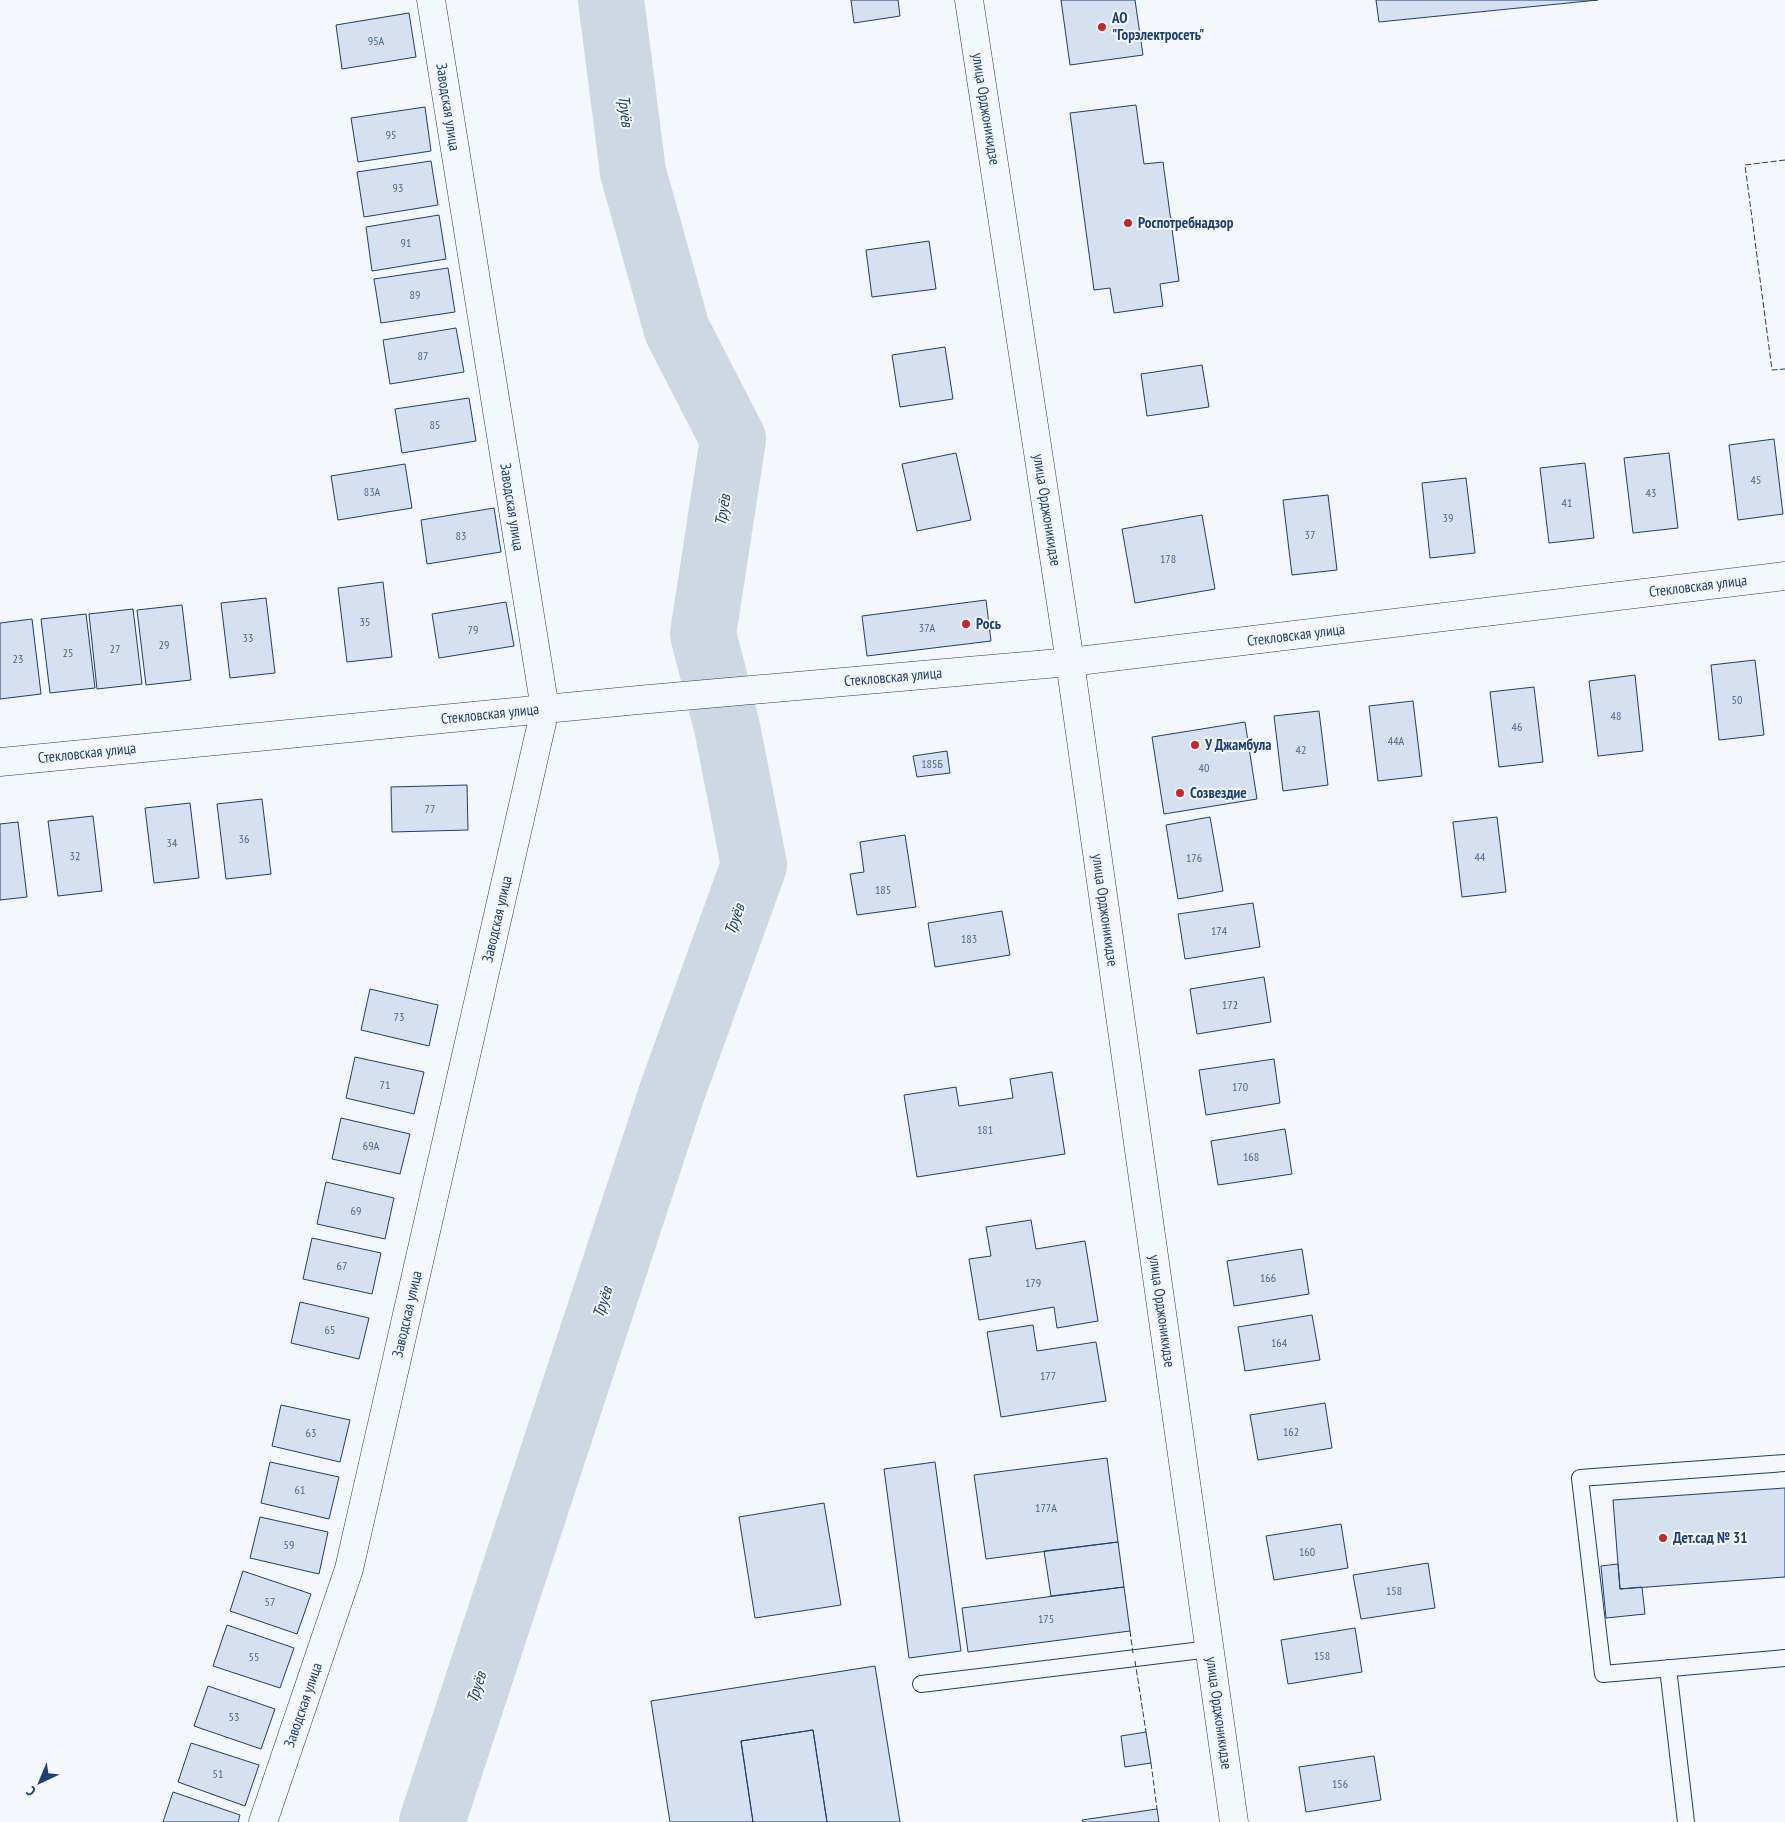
<svg xmlns="http://www.w3.org/2000/svg" width="1785" height="1822" font-family="'PT Sans Narrow',sans-serif">
<style>
.lines{fill:none;stroke-linecap:round;stroke-linejoin:round}
.river{stroke:#cfd7e4;stroke-width:66}
.building{fill:#d5e0f0;stroke:#1d3f73}
.lane-casing{stroke:#1d3f73;stroke-width:18}
.street-casing{stroke:#1d3f73;stroke-width:29}
.secondary-casing{stroke:#1d3f73;stroke-width:29}
.lane{stroke:#f4f7fb;stroke-width:16}
.street{stroke:#f4f7fb;stroke-width:28}
.secondary{stroke:#f4f7fb;stroke-width:28}
.fence{stroke:#1d3f73;stroke-width:1;stroke-dasharray:6 2.5;stroke-linecap:butt}
.poi-dot{fill:#c62828;stroke:#f4f7fb;stroke-width:2}
.labels{text-anchor:middle;stroke-width:4;stroke-linejoin:round;paint-order:stroke}
.number-label{font-size:12px;fill:#4b6792}
.poi-label{font-size:15px;font-weight:bold;fill:#1d3f73;stroke:#f4f7fb;text-anchor:start}
.street-label{font-size:15px;fill:#1d3f73;stroke:#f4f7fb}
.water-label{font-size:16px;font-style:italic;fill:#1d3f73;stroke:#f4f7fb}
</style>
<rect width="100%" height="100%" fill="#f4f7fb"/>
<g class="lines">
<path class="river" d="M 432,1822 L 672,1092 L 754,865 L 727,727 L 703,634 L 733,439 L 677,330 L 633,172 L 611,0"/>
</g>
<path class="building" d="M 851,0 L 898,0 L 900,16 L 854,23 Z
M 1061,0 L 1135,0 L 1143,55 L 1070,65 Z
M 1376,0 L 1598,0 L 1379,22 Z
M 409,13 L 416,57 L 342,69 L 336,25 Z
M 1136,105 L 1144,164 L 1163,162 L 1179,281 L 1160,284 L 1163,306 L 1114,313 L 1110,288 L 1094,290 L 1070,113 Z
M 425,107 L 431,151 L 358,162 L 351,118 Z
M 431,161 L 438,205 L 364,217 L 357,172 Z
M 439,215 L 446,259 L 372,271 L 366,227 Z
M 929,241 L 936,289 L 872,297 L 866,250 Z
M 448,268 L 455,312 L 381,323 L 374,279 Z
M 456,328 L 464,372 L 390,384 L 383,340 Z
M 945,347 L 953,399 L 900,407 L 892,355 Z
M 1202,365 L 1209,407 L 1147,416 L 1141,374 Z
M 469,398 L 476,441 L 402,453 L 395,409 Z
M 1774,439 L 1783,514 L 1738,520 L 1729,445 Z
M 956,453 L 971,520 L 917,531 L 902,464 Z
M 1669,453 L 1678,528 L 1633,533 L 1624,458 Z
M 1585,463 L 1594,538 L 1549,543 L 1540,468 Z
M 405,464 L 412,508 L 338,520 L 331,476 Z
M 1466,478 L 1475,553 L 1430,558 L 1422,483 Z
M 1328,495 L 1337,570 L 1292,575 L 1283,500 Z
M 494,508 L 501,552 L 427,564 L 421,520 Z
M 1202,515 L 1215,589 L 1135,603 L 1122,529 Z
M 383,582 L 392,657 L 347,662 L 338,588 Z
M 266,598 L 275,673 L 230,678 L 221,603 Z
M 986,600 L 991,641 L 867,656 L 862,616 Z
M 506,602 L 514,646 L 439,658 L 432,614 Z
M 182,605 L 191,680 L 146,685 L 137,610 Z
M 133,609 L 142,684 L 97,689 L 89,614 Z
M 86,614 L 95,688 L 50,693 L 41,619 Z
M 32,619 L 41,694 L 0,699 L 0,623 Z
M 1755,660 L 1764,735 L 1719,740 L 1711,665 Z
M 1635,675 L 1643,751 L 1598,756 L 1589,681 Z
M 1534,687 L 1543,762 L 1499,767 L 1490,692 Z
M 1413,701 L 1422,776 L 1378,781 L 1369,706 Z
M 1319,711 L 1328,785 L 1283,791 L 1274,716 Z
M 1245,722 L 1257,799 L 1164,814 L 1152,737 Z
M 947,751 L 950,773 L 917,777 L 913,756 Z
M 467,785 L 468,830 L 392,832 L 391,787 Z
M 262,799 L 271,874 L 226,879 L 217,804 Z
M 190,803 L 199,878 L 154,883 L 145,808 Z
M 93,816 L 102,891 L 58,896 L 48,821 Z
M 1210,817 L 1223,891 L 1178,899 L 1166,825 Z
M 1497,817 L 1506,892 L 1462,897 L 1453,822 Z
M 18,822 L 27,897 L 0,900 L 0,824 Z
M 905,835 L 916,907 L 857,915 L 850,874 L 864,872 L 860,842 Z
M 1253,903 L 1260,947 L 1185,959 L 1178,914 Z
M 1002,911 L 1010,955 L 935,967 L 928,923 Z
M 1264,977 L 1271,1022 L 1197,1034 L 1190,989 Z
M 370,989 L 438,1005 L 429,1046 L 361,1030 Z
M 355,1057 L 424,1072 L 414,1114 L 346,1098 Z
M 1274,1059 L 1280,1103 L 1206,1115 L 1199,1070 Z
M 1052,1072 L 1065,1154 L 917,1177 L 904,1095 L 956,1087 L 959,1106 L 1013,1098 L 1010,1079 Z
M 341,1118 L 410,1134 L 400,1174 L 332,1159 Z
M 1285,1129 L 1292,1174 L 1218,1185 L 1211,1141 Z
M 326,1182 L 394,1198 L 385,1239 L 317,1224 Z
M 1031,1220 L 1036,1249 L 1085,1241 L 1098,1321 L 1057,1328 L 1054,1307 L 979,1320 L 969,1259 L 991,1256 L 986,1227 Z
M 312,1238 L 381,1253 L 372,1294 L 303,1279 Z
M 1302,1249 L 1309,1294 L 1234,1306 L 1227,1261 Z
M 300,1302 L 369,1318 L 359,1359 L 291,1343 Z
M 1312,1315 L 1320,1360 L 1245,1371 L 1238,1327 Z
M 1033,1325 L 1037,1351 L 1096,1342 L 1106,1401 L 1001,1417 L 987,1332 Z
M 1325,1403 L 1332,1448 L 1258,1460 L 1250,1415 Z
M 281,1405 L 350,1420 L 340,1462 L 272,1446 Z
M 1107,1458 L 1118,1542 L 986,1559 L 974,1475 Z
M 270,1462 L 339,1477 L 329,1519 L 261,1503 Z
M 935,1462 L 961,1651 L 909,1658 L 884,1469 Z
M 1785,1488 L 1785,1577 L 1620,1589 L 1613,1500 Z
M 824,1503 L 841,1605 L 755,1618 L 739,1517 Z
M 260,1517 L 328,1532 L 319,1574 L 250,1558 Z
M 1341,1524 L 1348,1568 L 1274,1580 L 1266,1536 Z
M 1118,1542 L 1124,1587 L 1051,1596 L 1044,1551 Z
M 1428,1563 L 1435,1608 L 1361,1619 L 1353,1575 Z
M 1618,1564 L 1620,1589 L 1642,1587 L 1645,1614 L 1606,1618 L 1601,1566 Z
M 243,1571 L 311,1594 L 297,1634 L 230,1611 Z
M 1124,1587 L 1130,1631 L 968,1652 L 962,1608 Z
M 227,1625 L 294,1648 L 280,1688 L 213,1666 Z
M 1355,1628 L 1362,1672 L 1288,1684 L 1281,1640 Z
M 875,1666 L 900,1822 L 827,1822 L 813,1730 L 741,1741 L 753,1822 L 670,1822 L 651,1701 Z
M 208,1686 L 275,1709 L 261,1749 L 194,1726 Z
M 813,1730 L 827,1822 L 753,1822 L 741,1741 Z
M 1146,1732 L 1151,1763 L 1125,1767 L 1121,1736 Z
M 191,1743 L 259,1765 L 245,1806 L 178,1782 Z
M 1374,1756 L 1381,1800 L 1306,1812 L 1299,1767 Z
M 173,1792 L 240,1815 L 238,1822 L 163,1822 Z
M 1157,1809 L 1159,1822 L 1083,1822 L 1082,1820 Z"/>
<g class="lines">
<defs>
<path id="lane" d="M 1785,1463 L 1580,1478 L 1603,1674 L 1785,1658
M 1668,1668 L 1686,1822
M 921,1684 L 1210,1649"/>
<path id="street" d="M 969,0 L 1070,662 L 1234,1822
M 0,762 L 638,700 L 1070,662
M 263,1822 L 349,1569 L 545,709 L 431,0"/>
<path id="secondary" d="M 1070,662 L 1785,576"/>
</defs>
<use href="#lane" class="lane-casing"/>
<use href="#street" class="street-casing"/>
<use href="#secondary" class="secondary-casing"/>
<use href="#lane" class="lane"/>
<use href="#street" class="street"/>
<use href="#secondary" class="secondary"/>
<path class="fence" d="M 1785,160 L 1745,165 L 1772,370 L 1785,369
M 1130,1631 L 1133,1653
M 1135,1661 L 1146,1732
M 1151,1763 L 1157,1809"/>
</g>
<g class="poi-dot">
<circle cx="1102" cy="27" r="5"/>
<circle cx="1128" cy="223" r="5"/>
<circle cx="966" cy="624" r="5"/>
<circle cx="1195" cy="745" r="5"/>
<circle cx="1180" cy="793" r="5"/>
<circle cx="1663" cy="1538" r="5"/>
</g>
<g class="labels">
<g class="number-label">
<text x="376" y="45">95А</text>
<text x="391" y="139">95</text>
<text x="398" y="192">93</text>
<text x="406" y="247">91</text>
<text x="415" y="299">89</text>
<text x="423" y="360">87</text>
<text x="435" y="429">85</text>
<text x="1756" y="484">45</text>
<text x="372" y="496">83А</text>
<text x="1651" y="497">43</text>
<text x="1567" y="507">41</text>
<text x="1448" y="522">39</text>
<text x="1310" y="539">37</text>
<text x="461" y="540">83</text>
<text x="1168" y="563">178</text>
<text x="365" y="626">35</text>
<text x="927" y="632">37А</text>
<text x="473" y="634">79</text>
<text x="248" y="642">33</text>
<text x="164" y="649">29</text>
<text x="115" y="653">27</text>
<text x="68" y="657">25</text>
<text x="18" y="663">23</text>
<text x="1737" y="704">50</text>
<text x="1616" y="720">48</text>
<text x="1517" y="731">46</text>
<text x="1396" y="745">44А</text>
<text x="1301" y="754">42</text>
<text x="932" y="768">185Б</text>
<text x="1204" y="772">40</text>
<text x="430" y="813">77</text>
<text x="244" y="843">36</text>
<text x="172" y="847">34</text>
<text x="75" y="860">32</text>
<text x="1480" y="861">44</text>
<text x="1194" y="862">176</text>
<text x="883" y="894">185</text>
<text x="1219" y="935">174</text>
<text x="969" y="943">183</text>
<text x="1230" y="1009">172</text>
<text x="399" y="1021">73</text>
<text x="385" y="1089">71</text>
<text x="1240" y="1091">170</text>
<text x="985" y="1134">181</text>
<text x="371" y="1150">69А</text>
<text x="1251" y="1161">168</text>
<text x="356" y="1215">69</text>
<text x="342" y="1270">67</text>
<text x="1268" y="1282">166</text>
<text x="1033" y="1287">179</text>
<text x="330" y="1334">65</text>
<text x="1279" y="1347">164</text>
<text x="1048" y="1380">177</text>
<text x="1291" y="1436">162</text>
<text x="311" y="1437">63</text>
<text x="300" y="1494">61</text>
<text x="1046" y="1512">177А</text>
<text x="289" y="1549">59</text>
<text x="1307" y="1556">160</text>
<text x="1394" y="1595">158</text>
<text x="270" y="1606">57</text>
<text x="1046" y="1623">175</text>
<text x="1322" y="1660">158</text>
<text x="254" y="1661">55</text>
<text x="234" y="1721">53</text>
<text x="218" y="1778">51</text>
<text x="1340" y="1788">156</text>
</g>
<g class="poi-label">
<text x="1112" y="23">АО<tspan x="1112" dy="17">"Горэлектросеть"</tspan></text>
<text x="1138" y="228">Роспотребнадзор</text>
<text x="976" y="629">Рось</text>
<text x="1205" y="750">У Джамбула</text>
<text x="1190" y="798">Созвездие</text>
<text x="1673" y="1543">Дет.сад № 31</text>
</g>
<g class="street-label">
<text transform="translate(448 107) rotate(81)" y="5">Заводская улица</text>
<text transform="translate(986 109) rotate(81)" y="5">улица Орджоникидзе</text>
<text transform="translate(512 507) rotate(81)" y="5">Заводская улица</text>
<text transform="translate(1047 510) rotate(81)" y="5">улица Орджоникидзе</text>
<text transform="translate(1698 586) rotate(-7)" y="5">Стекловская улица</text>
<text transform="translate(1296 635) rotate(-7)" y="5">Стекловская улица</text>
<text transform="translate(893 677) rotate(-5)" y="5">Стекловская улица</text>
<text transform="translate(490 714) rotate(-6)" y="5">Стекловская улица</text>
<text transform="translate(87 753) rotate(-6)" y="5">Стекловская улица</text>
<text transform="translate(1105 910) rotate(82)" y="5">улица Орджоникидзе</text>
<text transform="translate(497 919) rotate(-77)" y="5">Заводская улица</text>
<text transform="translate(1162 1311) rotate(82)" y="5">улица Орджоникидзе</text>
<text transform="translate(407 1314) rotate(-77)" y="5">Заводская улица</text>
<text transform="translate(303 1705) rotate(-71)" y="5">Заводская улица</text>
<text transform="translate(1219 1713) rotate(82)" y="5">улица Орджоникидзе</text>
</g>
<g class="water-label">
<text transform="translate(626 111) rotate(83)" y="6">Труёв</text>
<text transform="translate(722 510) rotate(-81)" y="6">Труёв</text>
<text transform="translate(734 919) rotate(-70)" y="6">Труёв</text>
<text transform="translate(602 1302) rotate(-72)" y="6">Труёв</text>
<text transform="translate(476 1687) rotate(-72)" y="6">Труёв</text>
</g>
</g>
<g transform="translate(40 1782) rotate(224)" stroke="#f4f7fb" stroke-width="4" paint-order="stroke">
<path d="M0-4L9 19L0 12L-9 19Z" fill="#1d3f73"/>
<text y="-8" font-size="14" font-weight="bold" text-anchor="middle" fill="#1d3f73">С</text>
</g>
</svg>
